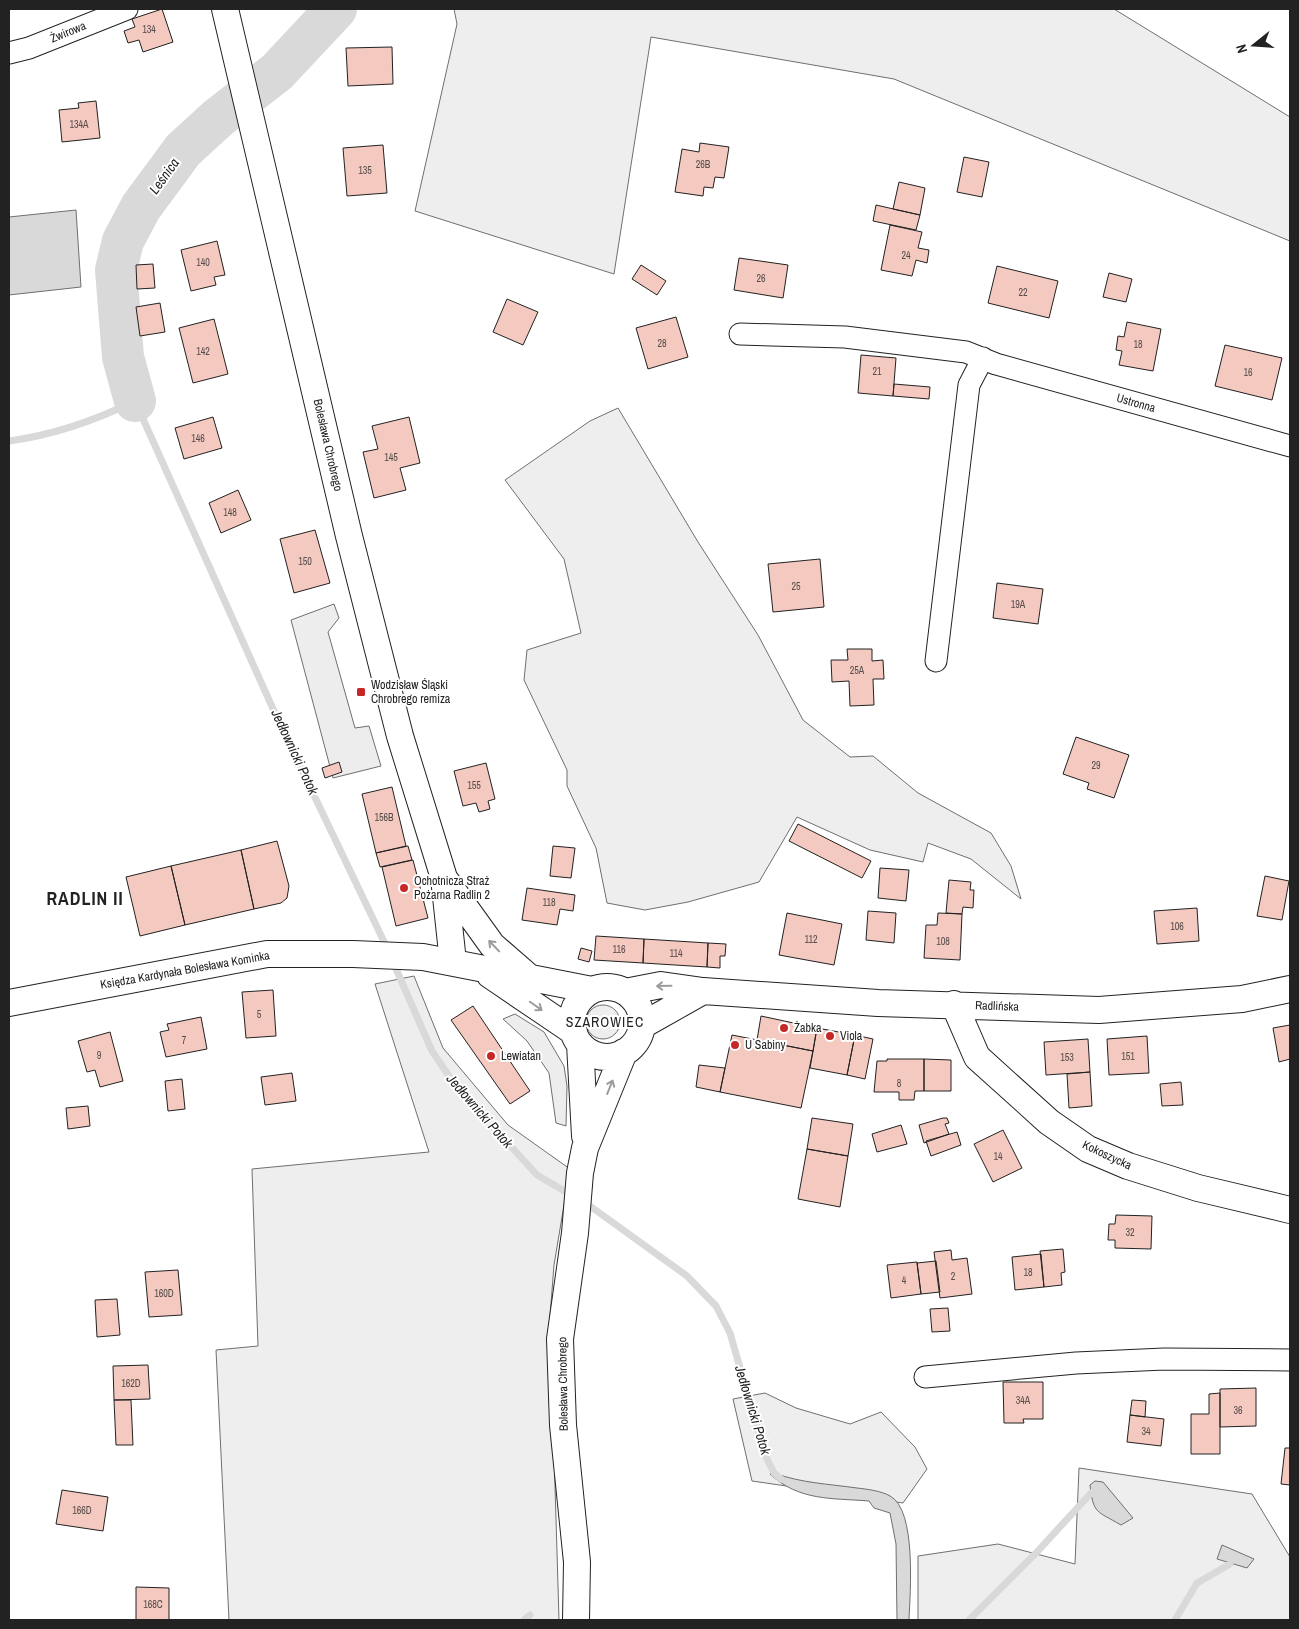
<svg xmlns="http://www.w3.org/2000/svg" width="1299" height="1629" font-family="'Archivo Narrow',sans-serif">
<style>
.green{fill:#eee;stroke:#6f6f6f}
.parking{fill:#ededed;stroke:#6f6f6f}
.water{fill:#d9d9d9;stroke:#6f6f6f}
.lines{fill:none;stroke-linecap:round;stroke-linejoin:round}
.stream{stroke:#d9d9d9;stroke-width:7}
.river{stroke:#d9d9d9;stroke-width:42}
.building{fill:#f3c9c0;stroke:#222}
.minor-casing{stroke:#222;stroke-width:23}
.tertiary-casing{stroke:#222;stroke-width:28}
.minor{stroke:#fff;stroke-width:21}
.tertiary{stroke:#fff;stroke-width:26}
.oneway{stroke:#9c9c9c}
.poi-dot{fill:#c62828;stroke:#fff;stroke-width:2}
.labels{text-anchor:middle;stroke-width:4;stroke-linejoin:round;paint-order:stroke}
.number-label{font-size:10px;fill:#564c4a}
.street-label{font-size:12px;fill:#222;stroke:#fff}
.poi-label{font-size:12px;fill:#222;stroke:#fff;text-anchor:start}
.water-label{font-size:14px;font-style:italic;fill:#222;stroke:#fff}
.neighbourhood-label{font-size:14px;letter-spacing:1px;fill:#222;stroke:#fff}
.district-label{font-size:18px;font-weight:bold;letter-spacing:1px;fill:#222;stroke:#fff}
</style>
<rect width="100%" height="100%" fill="#fff"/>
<path class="green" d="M 454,9 L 1114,9 L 1290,117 L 1290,241 L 894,79 L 651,37 L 614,274 L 415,211 L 457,24 Z
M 618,408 L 698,542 L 758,635 L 803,720 L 850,757 L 873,756 L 918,793 L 991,833 L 1011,866 L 1021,899 L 971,859 L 928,843 L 923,862 L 870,850 L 797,817 L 759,882 L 688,902 L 645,910 L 607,903 L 596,848 L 567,786 L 567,770 L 524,680 L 527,650 L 581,633 L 564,559 L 505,480 L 590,421 Z
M 414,976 L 443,1048 L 508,1125 L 570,1169 L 554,1265 L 550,1316 L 559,1620 L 229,1620 L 216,1350 L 258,1346 L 252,1169 L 429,1152 L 375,984 Z
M586 1022a17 17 0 1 1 34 0a17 17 0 1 1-34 0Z
M 765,1393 L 796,1408 L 850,1424 L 881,1412 L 915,1447 L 927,1469 L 903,1503 L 752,1481 L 733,1399 Z
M 1079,1468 L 1252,1494 L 1290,1557 L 1290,1620 L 918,1620 L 918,1556 L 998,1544 L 1075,1564 Z"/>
<path class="parking" d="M 334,604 L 339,618 L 328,632 L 355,728 L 369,726 L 381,766 L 333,778 L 291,620 Z
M 515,1014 L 544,1032 L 564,1066 L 567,1086 L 566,1126 L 556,1123 L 549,1073 L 527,1041 L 503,1019 Z"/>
<path class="water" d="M 76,210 L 81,287 L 9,295 L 9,217 Z
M 774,1473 C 801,1483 829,1484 857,1488 C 866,1489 882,1491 890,1496 C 917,1510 910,1594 909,1620 L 897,1620 L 896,1544 L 890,1513 L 874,1508 L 869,1501 C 831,1498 799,1501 770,1474 Z
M 1095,1481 L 1103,1482 L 1133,1518 L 1121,1525 C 1097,1511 1093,1514 1090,1485 Z
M 1222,1545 L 1254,1559 L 1247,1568 L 1217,1559 Z"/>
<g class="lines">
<path class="stream" d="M 9,441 C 54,435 94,421 135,401 L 278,720 L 388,950
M 393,962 L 432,1051 L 455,1085 L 537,1175 L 573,1196
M 583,1201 L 687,1276 L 716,1306 L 730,1333 L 765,1455 L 774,1473 L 781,1479
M 524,1620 L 530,1615
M 969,1620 L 1037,1552 L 1091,1493
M 1175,1620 L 1197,1583 L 1230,1564"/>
<path class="river" d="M 135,401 L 123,357 L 116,270 L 123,241 L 141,207 L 183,150 L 218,118 L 277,72 L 336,9"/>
</g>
<path class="building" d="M 162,9 L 173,42 L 143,52 L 139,40 L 128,43 L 124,31 L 135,27 L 132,19 Z
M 392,47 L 393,84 L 348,86 L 346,48 Z
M 96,101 L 100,138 L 62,142 L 59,110 L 79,108 L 78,103 Z
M 700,143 L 729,147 L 724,178 L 715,177 L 713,188 L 704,187 L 703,196 L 675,192 L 682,149 L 699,152 Z
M 383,145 L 387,193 L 347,196 L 343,148 Z
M 964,157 L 989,162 L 982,197 L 957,192 Z
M 899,182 L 925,188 L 920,215 L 893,209 Z
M 876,205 L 920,215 L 916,230 L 873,221 Z
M 890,225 L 922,232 L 918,248 L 929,250 L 927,263 L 916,260 L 912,276 L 881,270 Z
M 217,241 L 225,275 L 214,277 L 216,285 L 191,291 L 181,250 Z
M 739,258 L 788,265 L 783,298 L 734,290 Z
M 153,264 L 155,288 L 137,289 L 136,265 Z
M 641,265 L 666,281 L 657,295 L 632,279 Z
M 997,266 L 1058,281 L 1049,318 L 988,303 Z
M 1109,273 L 1132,279 L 1126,302 L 1103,297 Z
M 507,299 L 538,312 L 523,345 L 493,332 Z
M 160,303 L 165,332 L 140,336 L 136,307 Z
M 676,317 L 688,357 L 648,369 L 636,328 Z
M 214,319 L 228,374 L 193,383 L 179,328 Z
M 1127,322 L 1161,329 L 1153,371 L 1119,365 L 1122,351 L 1116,350 L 1118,336 L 1124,337 Z
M 1225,345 L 1282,358 L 1272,400 L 1215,386 Z
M 861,355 L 896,358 L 893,396 L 858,393 Z
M 894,384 L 930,387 L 929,399 L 893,396 Z
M 213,417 L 222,448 L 184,459 L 175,428 Z
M 409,417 L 420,463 L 400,468 L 406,490 L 374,498 L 363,452 L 378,449 L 372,426 Z
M 238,490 L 251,520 L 221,533 L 209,503 Z
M 315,530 L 330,583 L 294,593 L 280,539 Z
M 820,559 L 824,607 L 773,612 L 768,564 Z
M 997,583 L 1043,589 L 1038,624 L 993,618 Z
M 847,649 L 872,649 L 872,661 L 883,660 L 884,679 L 873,679 L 874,705 L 850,706 L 849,681 L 832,682 L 831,660 L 848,660 Z
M 1076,737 L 1129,755 L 1114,798 L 1087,789 L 1089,783 L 1063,774 Z
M 339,762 L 342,772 L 325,778 L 322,768 Z
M 486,763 L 495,799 L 488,801 L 490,809 L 479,812 L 476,803 L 463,806 L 454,771 Z
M 392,787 L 406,846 L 376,853 L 362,794 Z
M 798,824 L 871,861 L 862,878 L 789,841 Z
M 277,841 L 289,886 L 287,898 L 281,903 L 254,909 L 241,850 Z
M 408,846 L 412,860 L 380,867 L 376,853 Z
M 553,846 L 575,848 L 571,878 L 550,876 Z
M 241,850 L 254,909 L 185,925 L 171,866 Z
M 413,860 L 428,918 L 396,926 L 382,867 Z
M 171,866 L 185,925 L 140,936 L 126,877 Z
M 880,868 L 909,870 L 906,901 L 878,898 Z
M 1265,876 L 1289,881 L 1282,920 L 1257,916 Z
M 949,880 L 971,882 L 970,890 L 974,890 L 973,908 L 963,907 L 962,914 L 946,913 Z
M 527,888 L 575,895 L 573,911 L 560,909 L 557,925 L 522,920 Z
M 1197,908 L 1199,941 L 1157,944 L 1154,911 Z
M 868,911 L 896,913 L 894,943 L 866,940 Z
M 787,913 L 842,924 L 834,965 L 779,955 Z
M 938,913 L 962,914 L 960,960 L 924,958 L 926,925 L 937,925 Z
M 596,936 L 644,939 L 643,963 L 594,960 Z
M 644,939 L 708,943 L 707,967 L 643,963 Z
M 708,943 L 726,944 L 725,956 L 720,956 L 720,968 L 707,967 Z
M 581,948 L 592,951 L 589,962 L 578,959 Z
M 273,990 L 276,1036 L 246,1038 L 242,992 Z
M 473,1006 L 530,1091 L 510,1104 L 451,1020 Z
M 761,1016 L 817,1028 L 813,1051 L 757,1040 Z
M 201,1017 L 207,1049 L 166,1057 L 160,1032 L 169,1030 L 167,1024 Z
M 1290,1025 L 1290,1059 L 1279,1062 L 1273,1028 Z
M 817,1028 L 855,1035 L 847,1075 L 810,1068 Z
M 110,1032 L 123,1081 L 100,1087 L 95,1070 L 87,1072 L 78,1041 Z
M 732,1035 L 813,1051 L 801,1108 L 720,1092 Z
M 855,1035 L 873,1039 L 865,1079 L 847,1075 Z
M 1147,1036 L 1149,1073 L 1109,1075 L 1107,1039 Z
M 1088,1039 L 1090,1072 L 1046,1075 L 1044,1042 Z
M 887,1059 L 924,1059 L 924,1091 L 915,1091 L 914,1100 L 899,1100 L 899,1092 L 874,1092 L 877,1061 L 887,1061 Z
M 924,1059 L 951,1060 L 951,1091 L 924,1091 Z
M 699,1065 L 725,1068 L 720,1092 L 696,1087 Z
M 1090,1072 L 1092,1106 L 1069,1108 L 1067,1074 Z
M 292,1073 L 296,1101 L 265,1105 L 261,1077 Z
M 182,1079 L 185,1109 L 168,1111 L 165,1081 Z
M 1181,1082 L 1183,1105 L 1162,1106 L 1160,1084 Z
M 88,1106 L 90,1126 L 68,1129 L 66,1108 Z
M 812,1118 L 853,1124 L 848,1156 L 807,1149 Z
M 943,1118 L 947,1118 L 949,1123 L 945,1124 L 949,1134 L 924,1143 L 919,1125 Z
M 901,1125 L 907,1144 L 877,1152 L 872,1134 Z
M 1003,1130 L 1022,1168 L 993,1182 L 974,1144 Z
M 957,1132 L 961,1145 L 931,1156 L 926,1141 Z
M 807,1149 L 848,1156 L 840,1207 L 798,1199 Z
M 1116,1215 L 1152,1216 L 1151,1249 L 1115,1248 L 1115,1240 L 1108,1240 L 1109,1224 L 1115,1224 Z
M 1063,1249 L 1065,1272 L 1061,1273 L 1062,1285 L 1044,1287 L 1040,1251 Z
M 951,1250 L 952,1260 L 967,1258 L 972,1294 L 940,1298 L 934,1252 Z
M 1041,1254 L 1044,1287 L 1015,1290 L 1012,1257 Z
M 936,1261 L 940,1292 L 921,1294 L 917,1263 Z
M 917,1262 L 921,1294 L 891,1298 L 887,1265 Z
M 178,1270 L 182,1315 L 149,1317 L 145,1272 Z
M 117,1299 L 120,1335 L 97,1337 L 95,1300 Z
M 948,1308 L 950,1331 L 932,1332 L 930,1309 Z
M 148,1365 L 150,1399 L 114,1400 L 113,1366 Z
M 1003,1382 L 1043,1382 L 1043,1419 L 1023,1419 L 1024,1423 L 1004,1423 Z
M 1256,1388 L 1256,1426 L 1220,1427 L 1220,1389 Z
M 1220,1393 L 1220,1454 L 1191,1454 L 1191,1414 L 1209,1414 L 1209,1394 Z
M 114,1400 L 131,1400 L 133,1445 L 116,1445 Z
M 1132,1400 L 1146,1401 L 1145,1417 L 1130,1415 Z
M 1130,1415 L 1164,1419 L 1161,1446 L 1127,1442 Z
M 1285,1448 L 1290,1448 L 1290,1485 L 1281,1484 Z
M 62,1490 L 108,1497 L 103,1531 L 56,1524 Z
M 136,1587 L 169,1588 L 169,1620 L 136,1620 Z"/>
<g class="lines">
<defs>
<path id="minor" d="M 9,53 L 29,48 L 127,9
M 740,334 L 845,337 L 966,352 L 996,364 L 1290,446
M 936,661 L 969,385 L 983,358
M 925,1377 L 1076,1363 L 1164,1359 L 1290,1360"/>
<path id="tertiary" d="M 225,9 L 349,536 L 400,736 L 444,878 L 453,962
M 446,881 L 492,945 L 530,978
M 490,975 L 574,1032
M572 1022a35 35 0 1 1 70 0a35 35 0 1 1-70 0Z
M 625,992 L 661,985 L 703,991 L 878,1003 L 1099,1010 L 1242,999 L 1290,989
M 9,1003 L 267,954 L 353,954 L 423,957 L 592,990
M 954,1004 L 977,1057 L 1049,1122 L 1088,1149 L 1128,1166 L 1198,1188 L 1290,1210
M 641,1026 L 703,991
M 580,1044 L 585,1136
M 576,1620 L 577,1562 L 563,1425 L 560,1339 L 575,1233 L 580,1173 L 585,1148 L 624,1052"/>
</defs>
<use href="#minor" class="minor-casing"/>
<use href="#tertiary" class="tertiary-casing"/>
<use href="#minor" class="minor"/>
<use href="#tertiary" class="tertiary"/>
</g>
<defs><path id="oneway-shaft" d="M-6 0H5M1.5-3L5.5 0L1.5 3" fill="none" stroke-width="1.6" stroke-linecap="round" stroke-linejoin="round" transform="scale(1.25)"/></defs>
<g class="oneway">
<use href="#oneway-shaft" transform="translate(494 946) rotate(-134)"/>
<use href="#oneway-shaft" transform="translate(664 986) rotate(179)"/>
<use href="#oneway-shaft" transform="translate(536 1006) rotate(35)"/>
<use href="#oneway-shaft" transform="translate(610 1087) rotate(-68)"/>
</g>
<g class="poi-dot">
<rect x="356" y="687" width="10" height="10" rx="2.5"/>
<circle cx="404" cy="888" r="5"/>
<circle cx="784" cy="1028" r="5"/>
<circle cx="830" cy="1036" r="5"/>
<circle cx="735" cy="1045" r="5"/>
<circle cx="491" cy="1056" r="5"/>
</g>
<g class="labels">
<g class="number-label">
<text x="149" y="33">134</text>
<text x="79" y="128">134A</text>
<text x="703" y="168">26B</text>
<text x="365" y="174">135</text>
<text x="906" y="259">24</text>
<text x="203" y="266">140</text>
<text x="761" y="282">26</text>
<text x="1023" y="296">22</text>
<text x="662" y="347">28</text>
<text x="1138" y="348">18</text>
<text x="203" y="355">142</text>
<text x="877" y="375">21</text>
<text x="1248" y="376">16</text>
<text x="198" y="442">146</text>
<text x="391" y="461">145</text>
<text x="230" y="516">148</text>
<text x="305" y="565">150</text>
<text x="796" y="590">25</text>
<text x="1018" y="608">19A</text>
<text x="857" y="674">25A</text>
<text x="1096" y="769">29</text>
<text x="474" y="789">155</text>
<text x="384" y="821">156B</text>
<text x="549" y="906">118</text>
<text x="1177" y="930">106</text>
<text x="811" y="943">112</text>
<text x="943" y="945">108</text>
<text x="619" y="953">116</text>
<text x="676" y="957">114</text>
<text x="259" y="1018">5</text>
<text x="184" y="1044">7</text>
<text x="99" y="1059">9</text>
<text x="1128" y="1060">151</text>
<text x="1067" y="1061">153</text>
<text x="899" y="1087">8</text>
<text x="998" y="1160">14</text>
<text x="1130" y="1236">32</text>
<text x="1028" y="1276">18</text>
<text x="953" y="1280">2</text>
<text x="904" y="1284">4</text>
<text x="164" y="1297">160D</text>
<text x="131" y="1387">162D</text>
<text x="1023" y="1404">34A</text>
<text x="1238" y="1414">36</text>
<text x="1146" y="1435">34</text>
<text x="82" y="1514">166D</text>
<text x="153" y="1608">168C</text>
</g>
<g class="street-label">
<text transform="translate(68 32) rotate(-22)" y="4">Żwirowa</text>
<text transform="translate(1136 403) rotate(16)" y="4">Ustronna</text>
<text transform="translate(328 445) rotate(77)" y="4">Bolesława Chrobrego</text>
<text transform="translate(185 970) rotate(-10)" y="4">Księdza Kardynała Bolesława Kominka</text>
<text transform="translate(997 1006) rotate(2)" y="4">Radlińska</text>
<text transform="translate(1107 1155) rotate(25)" y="4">Kokoszycka</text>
<text transform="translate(563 1384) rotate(-91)" y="4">Bolesława Chrobrego</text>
</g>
<g class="poi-label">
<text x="371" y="689">Wodzisław Śląski<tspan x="371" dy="14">Chrobrego remiza</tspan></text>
<text x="414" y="885">Ochotnicza Straż<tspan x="414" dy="14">Pożarna Radlin 2</tspan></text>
<text x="794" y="1032">Żabka</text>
<text x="840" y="1040">Viola</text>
<text x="745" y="1049">U Sabiny</text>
<text x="501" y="1060">Lewiatan</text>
</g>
<g class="water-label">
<text transform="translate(164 176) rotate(-54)" y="5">Leśnica</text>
<text transform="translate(295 752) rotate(65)" y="5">Jedłownicki Potok</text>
<text transform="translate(480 1111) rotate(49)" y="5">Jedłownicki Potok</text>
<text transform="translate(753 1410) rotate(73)" y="5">Jedłownicki Potok</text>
</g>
<g class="neighbourhood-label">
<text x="605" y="1027">SZAROWIEC</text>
</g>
<g class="district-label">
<text x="85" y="905">RADLIN II</text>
</g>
</g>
<rect width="1299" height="1629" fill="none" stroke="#222222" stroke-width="20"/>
<g transform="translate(1254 45) rotate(253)" stroke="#ffffff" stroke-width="4" paint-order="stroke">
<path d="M0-4L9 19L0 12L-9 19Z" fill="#222222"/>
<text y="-8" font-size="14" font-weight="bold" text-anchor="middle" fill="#222222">N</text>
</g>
</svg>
